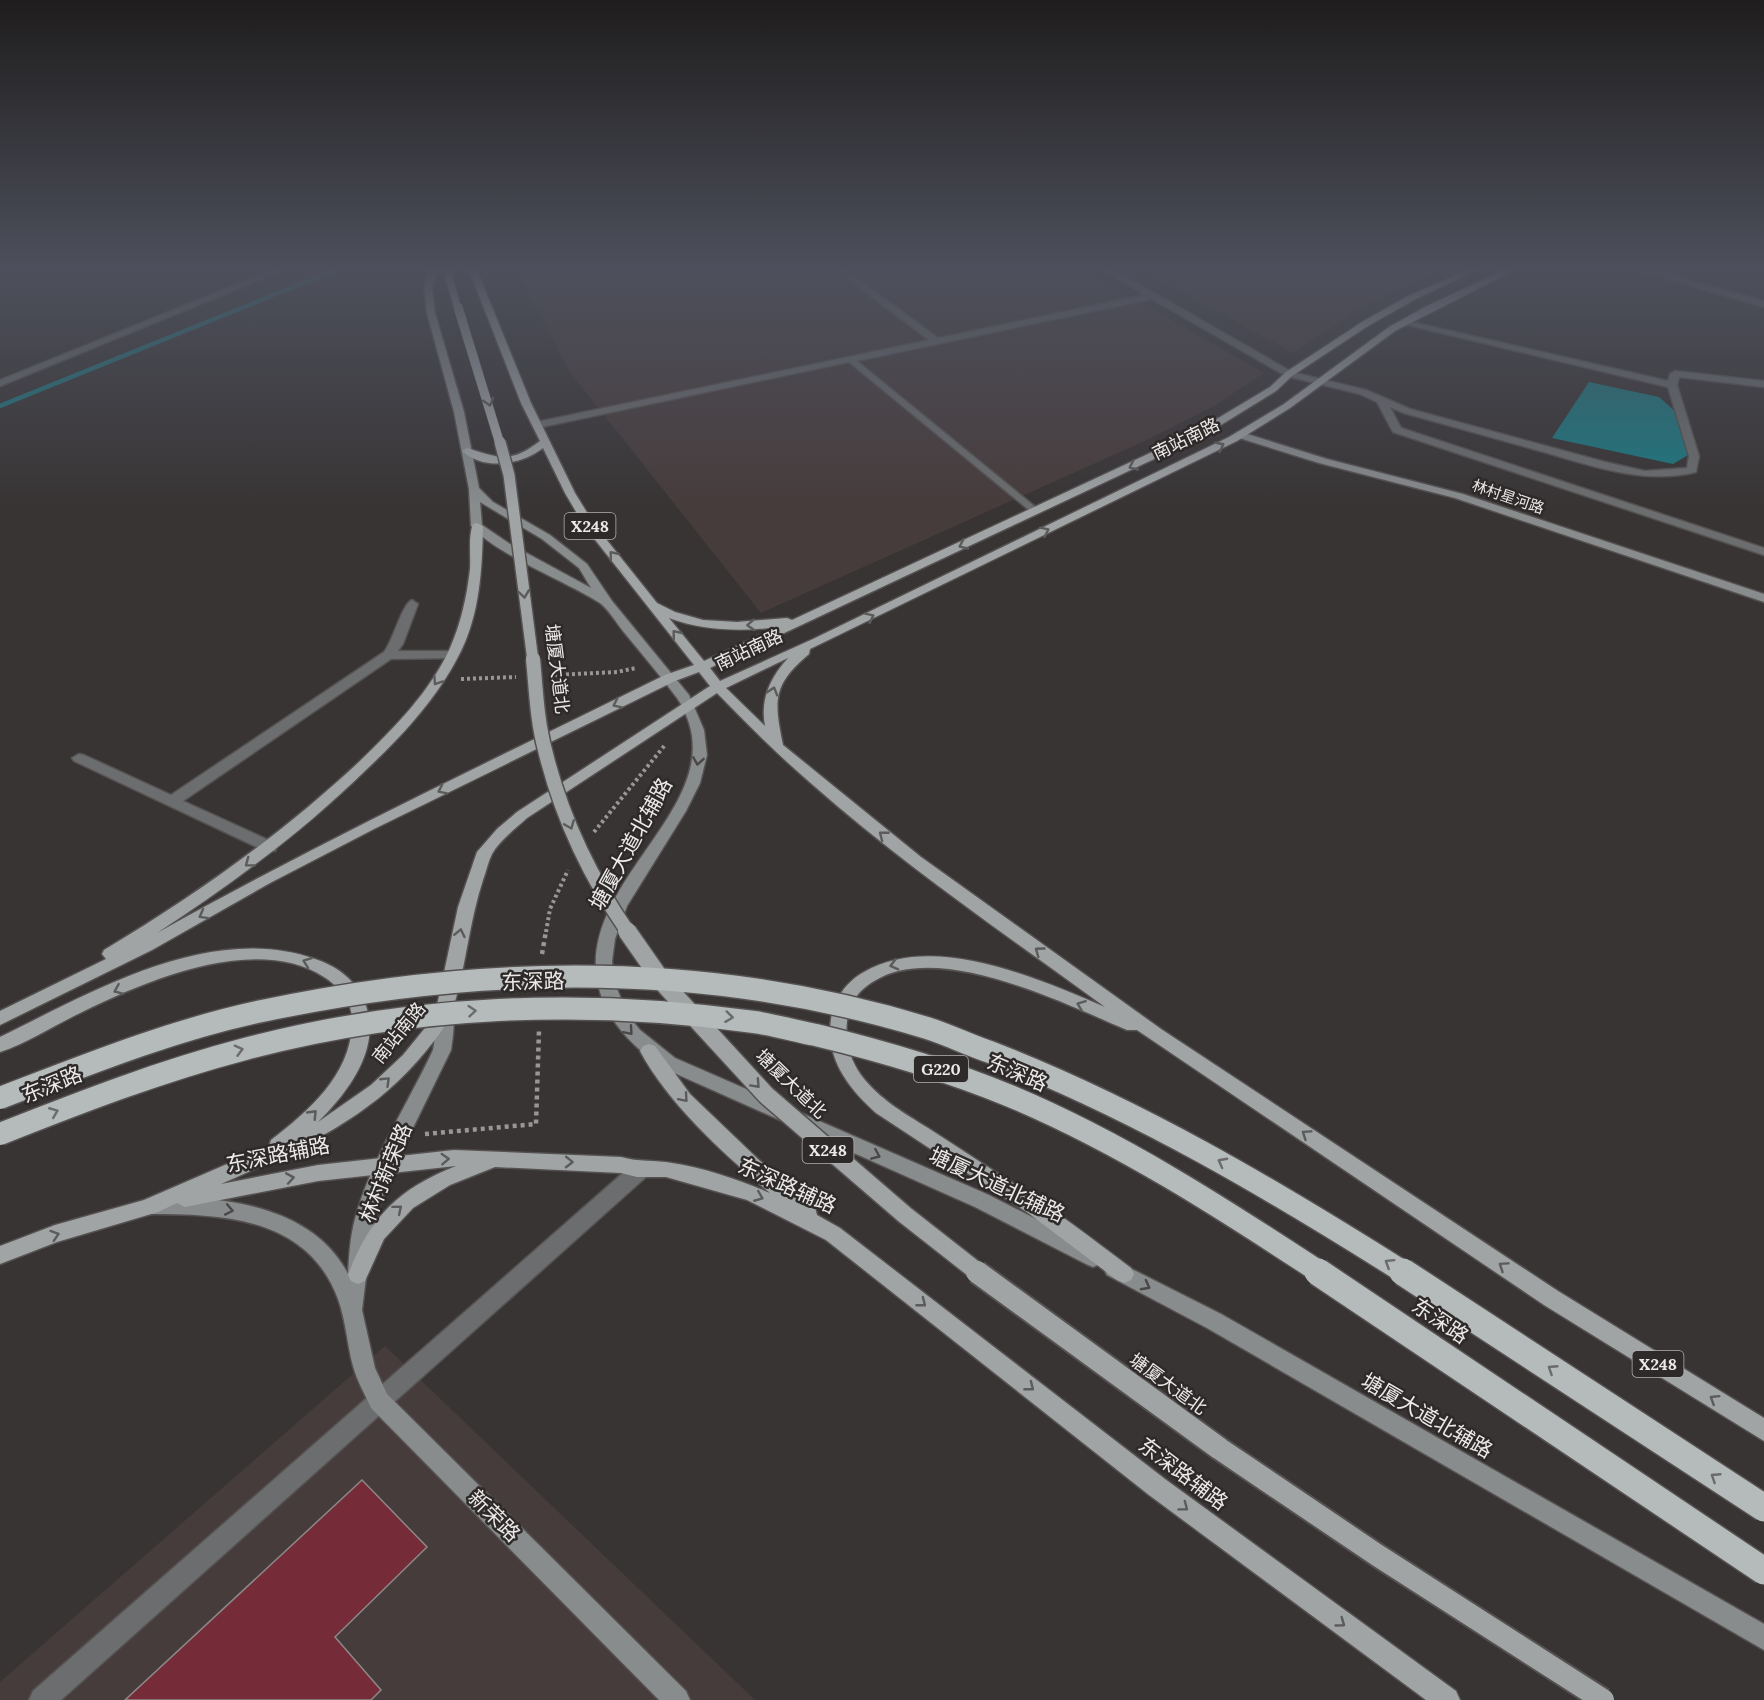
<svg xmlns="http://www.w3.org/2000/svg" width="1764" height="1700" font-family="Lora,'Noto Sans SC',serif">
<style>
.built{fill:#473c3c}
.water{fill:#1c7981}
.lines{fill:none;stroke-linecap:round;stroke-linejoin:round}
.stream{stroke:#1c7981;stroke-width:4.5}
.building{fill:#752b38;stroke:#8c8888;stroke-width:1.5}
.lane-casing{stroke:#555151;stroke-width:3}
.street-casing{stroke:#555151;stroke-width:3}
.secondary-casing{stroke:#555151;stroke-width:3}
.primary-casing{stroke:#555151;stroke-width:3}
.path-far1{stroke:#9a9696;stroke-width:4;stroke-dasharray:3 3;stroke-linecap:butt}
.path{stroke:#9a9696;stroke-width:4.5;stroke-dasharray:4 4;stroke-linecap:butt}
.lane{fill:#6b6d6e;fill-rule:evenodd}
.street{fill:#6b6d6e;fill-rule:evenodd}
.secondary{fill:#898c8d;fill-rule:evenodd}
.primary{fill:#a0a4a5;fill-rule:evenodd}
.primary-bridge-far4-casing{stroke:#555151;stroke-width:10;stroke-linecap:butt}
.primary-bridge-far3-casing{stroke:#555151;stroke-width:14;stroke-linecap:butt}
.primary-bridge-far2-casing{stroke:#555151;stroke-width:17;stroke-linecap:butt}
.primary-bridge-far1-casing{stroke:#555151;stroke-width:21;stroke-linecap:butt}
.primary-bridge-casing{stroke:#555151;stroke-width:26;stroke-linecap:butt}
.highway-bridge-far1-casing{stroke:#555151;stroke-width:25;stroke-linecap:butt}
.highway-bridge-casing{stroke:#555151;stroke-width:30;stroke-linecap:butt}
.primary-bridge-far4{stroke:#a0a4a5;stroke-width:9}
.primary-bridge-far3{stroke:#a0a4a5;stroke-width:11}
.primary-bridge-far2{stroke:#a0a4a5;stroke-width:14}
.primary-bridge-far1{stroke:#a0a4a5;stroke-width:18}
.primary-bridge{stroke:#a0a4a5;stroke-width:22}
.highway-bridge-far1{stroke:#b5baba;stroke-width:22}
.highway-bridge{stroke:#b5baba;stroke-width:27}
.oneway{stroke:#5c5b5b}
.oneway2{stroke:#494748}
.oneway3{stroke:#6b6b6b}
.labels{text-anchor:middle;stroke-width:5;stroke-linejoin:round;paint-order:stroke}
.far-street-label{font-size:15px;fill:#ece9e9;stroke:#2e2a2a}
.shield{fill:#2e2a2a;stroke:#b3b0b0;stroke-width:1.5}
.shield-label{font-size:16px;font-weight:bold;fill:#ece9e9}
.street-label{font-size:18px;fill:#ece9e9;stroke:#2e2a2a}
.near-street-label{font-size:21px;fill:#ece9e9;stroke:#2e2a2a}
</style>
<rect width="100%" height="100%" fill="#383434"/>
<path class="built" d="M 517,270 L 1084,270 L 1264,373 L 1214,406 L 1147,440 L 761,613 L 569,371 Z
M 1141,270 L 1442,270 L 1367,305 L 1293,353 Z
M 385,1346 L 755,1700 L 0,1700 L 0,1682 Z"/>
<path class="water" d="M 1589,382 L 1659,397 L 1677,413 L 1688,455 L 1673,464 L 1552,438 Z"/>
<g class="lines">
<path class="stream" d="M 0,406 L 335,270"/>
</g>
<path class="building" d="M 362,1480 L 427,1547 L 335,1637 L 381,1690 L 371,1700 L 125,1700 Z"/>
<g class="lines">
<defs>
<path id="lane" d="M 412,600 L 418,604 L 403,644 L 398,651 L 452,651 L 458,655 L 456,658 L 391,659 L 183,801 L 275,843 L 277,847 L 275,851 L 265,851 L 74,761 L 72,758 L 79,754 L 84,755 L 171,795 L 384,652 C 393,641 402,604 412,600 Z"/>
<path id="street" d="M 272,270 L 284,270 L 0,386 L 0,380 Z
M 836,270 L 846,270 L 938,338 L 1145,295 L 1104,270 L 1114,270 L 1292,372 L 1366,390 L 1410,409 L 1605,462 L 1645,471 L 1687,468 L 1689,456 L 1668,387 L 1399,323 L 1403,320 L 1668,381 L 1670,374 L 1675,371 L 1764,381 L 1764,387 L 1679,377 L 1677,385 L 1699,456 L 1696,472 C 1641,486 1585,463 1533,449 C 1490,437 1447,425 1404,413 L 1390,407 L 1401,428 L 1764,548 L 1764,555 L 1393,432 L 1377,402 L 1360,394 L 1286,376 L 1152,299 L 857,361 L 1039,510 L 1040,512 L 1035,515 L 849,362 L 537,428 L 532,425 L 537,422 L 929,340 Z
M 1638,270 L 1652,270 L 1764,301 L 1764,307 Z
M 639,1163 L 646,1165 L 648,1171 L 646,1177 L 61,1700 L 29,1700 L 33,1691 L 632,1165 Z"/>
<path id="secondary" d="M 429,270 L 437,270 L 432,287 L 435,313 L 464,412 L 479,488 L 493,502 L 550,535 L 587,564 L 612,601 L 689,695 L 704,730 L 707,755 L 700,783 L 686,811 L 627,906 L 615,939 L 612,961 L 614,981 L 627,1014 L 640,1030 L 675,1058 L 989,1195 L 1100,1252 L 1103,1258 L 1100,1264 L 1093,1267 L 1086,1264 L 975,1207 L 663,1068 C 629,1044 599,1014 596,970 C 590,878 716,808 689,723 C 686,714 682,705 677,698 C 660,675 641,653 623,631 C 616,622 608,609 600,603 C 565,581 497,555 471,526 L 469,489 L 454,412 L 427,313 L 424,287 ZM 480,502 L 542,539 L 579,568 L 591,588 L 510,544 L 482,525 Z
M 1236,433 L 1244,433 L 1327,459 L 1463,494 L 1764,594 L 1764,602 L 1455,498 L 1319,463 L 1236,437 Z
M 444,1005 L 450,1006 C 456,1019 453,1036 451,1050 L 390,1175 L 372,1229 L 362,1310 L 375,1368 L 387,1394 L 686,1691 L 690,1700 L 659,1700 L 371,1408 C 365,1394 357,1381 353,1366 C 347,1344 346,1321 338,1299 C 308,1218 225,1214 151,1214 L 144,1212 L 141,1206 L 144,1200 C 158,1195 175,1198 190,1198 C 250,1200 319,1217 348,1274 C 349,1256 350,1237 355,1219 C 371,1159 407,1106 433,1050 C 436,1038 434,1015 438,1006 Z
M 1114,1260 L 1221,1314 L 1764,1624 L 1764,1650 L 1207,1328 L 1107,1275 L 1104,1269 L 1107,1263 Z"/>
<path id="primary" d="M 443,270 L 451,270 L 461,309 L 454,307 Z
M 469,270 L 477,270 L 531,403 L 575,493 L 594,524 L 657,603 L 675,612 L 703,620 L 737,622 L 787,618 L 792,620 L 1195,432 L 1270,387 L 1286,372 L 1362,322 L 1408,296 L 1467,270 L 1478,270 L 1414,300 L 1368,326 L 1292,376 L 1276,391 L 1203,436 L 710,668 L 720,681 L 813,639 L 1229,437 L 1284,404 L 1389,327 L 1425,307 L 1504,270 L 1515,270 L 1395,331 L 1290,408 L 1237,441 L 810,649 L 809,654 C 772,685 774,701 783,745 L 921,857 L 1161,1029 L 1558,1291 L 1764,1418 L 1764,1441 L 1544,1305 L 1137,1030 L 1127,1030 C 1063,1003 941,942 876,980 C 865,986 856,994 851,1006 C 842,1028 847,1056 861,1075 C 879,1099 904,1113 928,1128 C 954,1145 979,1161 1005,1178 C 1049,1206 1090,1237 1131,1268 L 1134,1274 L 1131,1280 L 1124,1283 L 1117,1280 L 1028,1213 L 876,1113 C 848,1088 825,1058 831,1019 C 834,999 847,981 864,972 C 934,932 1036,978 1105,1007 C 1006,935 905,866 813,785 C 779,756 748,725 717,693 L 527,818 C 515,829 500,840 492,854 C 488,862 486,872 483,880 C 469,922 466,967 453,1009 C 448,1024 436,1039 426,1051 C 371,1119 298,1150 221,1184 L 318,1165 L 454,1150 L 621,1157 C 638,1162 655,1160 672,1163 C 705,1168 739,1180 770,1193 C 724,1154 669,1105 640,1051 L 643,1046 L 649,1044 L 655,1046 L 690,1094 L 759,1160 L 815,1207 L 817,1215 L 840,1228 L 1165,1479 L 1456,1691 L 1460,1700 L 1426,1700 L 1149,1495 L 826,1240 L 747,1200 L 666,1177 L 637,1177 L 621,1173 L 495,1167 L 450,1185 L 413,1208 L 384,1239 L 365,1281 L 358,1284 L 351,1281 L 348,1275 C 370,1217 398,1189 456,1166 L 318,1181 L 185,1207 L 177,1203 L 158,1212 L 57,1242 L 0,1264 L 0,1246 L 55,1225 L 144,1200 L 269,1146 L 271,1140 C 309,1111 350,1075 352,1025 C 354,1004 341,988 324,977 C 254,932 140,983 74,1016 C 50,1028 25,1044 0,1052 L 0,1037 C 92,992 210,922 315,959 C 339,967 358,982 366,1006 C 381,1050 347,1093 318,1122 L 371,1085 L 403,1055 L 425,1028 L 436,1010 L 458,907 L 477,852 L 497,829 L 517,812 L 710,686 L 699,672 L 675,681 L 374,829 L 270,883 L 152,950 L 0,1025 L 0,1011 L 106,959 L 102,954 L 104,950 C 196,895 282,834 360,761 C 394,728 430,692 450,648 C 461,623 467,596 470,569 C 471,555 468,536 473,524 L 477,523 L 483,526 C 482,569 480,612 461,651 C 439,696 404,734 368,768 C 304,831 232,884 157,933 C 323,840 495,759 665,675 L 694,665 L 585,527 L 565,493 L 543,448 C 521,465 484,471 462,451 L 467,448 C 499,458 510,464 540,441 L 521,403 ZM 669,618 C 705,631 740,632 778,627 L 704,661 ZM 788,658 C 770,678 760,699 765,726 L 726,688 Z"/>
</defs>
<use href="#lane" class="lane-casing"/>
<use href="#street" class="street-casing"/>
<use href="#secondary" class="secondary-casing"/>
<use href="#primary" class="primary-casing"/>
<path class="path-far1" d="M 554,675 L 617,672 L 636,668
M 461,679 L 516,677
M 594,832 L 665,745
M 546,932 L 550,909 L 568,870"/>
<path class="path" d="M 542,954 L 546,931
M 425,1134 L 536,1124 L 539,1030"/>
<use href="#lane" class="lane"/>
<use href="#street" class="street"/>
<use href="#secondary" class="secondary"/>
<use href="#primary" class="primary"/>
<defs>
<path id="primary-bridge-far4" d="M 458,307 L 500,444"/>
<path id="primary-bridge-far3" d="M 500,442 L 509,475 L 533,661"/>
<path id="primary-bridge-far2" d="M 533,659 C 536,689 537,721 545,750 C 561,816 590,877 628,932"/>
<path id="primary-bridge-far1" d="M 627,931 L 664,984 L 766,1095 L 905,1215 L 979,1273"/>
<path id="primary-bridge" d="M 977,1272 L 1220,1449 L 1377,1555 L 1603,1700"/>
<path id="highway-bridge-far1" d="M 0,1098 C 86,1065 172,1030 262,1011 C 484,964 709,961 927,1028 C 949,1035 969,1045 990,1052 C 1137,1109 1272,1189 1405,1273
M 0,1134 C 81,1102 161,1071 245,1049 C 411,1005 585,998 754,1022 C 775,1025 795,1031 816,1035 C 882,1051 947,1070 1010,1096 C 1120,1142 1222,1208 1321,1273"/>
<path id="highway-bridge" d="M 1318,1272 L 1764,1571
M 1403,1272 L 1764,1508"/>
</defs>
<use href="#primary-bridge-far4" class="primary-bridge-far4-casing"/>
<use href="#primary-bridge-far3" class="primary-bridge-far3-casing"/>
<use href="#primary-bridge-far2" class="primary-bridge-far2-casing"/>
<use href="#primary-bridge-far1" class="primary-bridge-far1-casing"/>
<use href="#primary-bridge" class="primary-bridge-casing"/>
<use href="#highway-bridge-far1" class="highway-bridge-far1-casing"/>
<use href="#highway-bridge" class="highway-bridge-casing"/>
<use href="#primary-bridge-far4" class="primary-bridge-far4"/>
<use href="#primary-bridge-far3" class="primary-bridge-far3"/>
<use href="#primary-bridge-far2" class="primary-bridge-far2"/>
<use href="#primary-bridge-far1" class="primary-bridge-far1"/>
<use href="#primary-bridge" class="primary-bridge"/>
<use href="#highway-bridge-far1" class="highway-bridge-far1"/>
<use href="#highway-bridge" class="highway-bridge"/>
</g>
<defs><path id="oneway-chevron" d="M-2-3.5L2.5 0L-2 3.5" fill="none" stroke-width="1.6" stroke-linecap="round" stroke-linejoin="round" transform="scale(1.5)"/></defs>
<g class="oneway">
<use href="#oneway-chevron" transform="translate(489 402) rotate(73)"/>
<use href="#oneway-chevron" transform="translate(1220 446) rotate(-27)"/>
<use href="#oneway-chevron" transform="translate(1133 466) rotate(155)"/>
<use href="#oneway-chevron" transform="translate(1045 531) rotate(-26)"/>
<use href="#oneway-chevron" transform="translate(963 545) rotate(155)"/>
<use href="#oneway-chevron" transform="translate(613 555) rotate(-129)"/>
<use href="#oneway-chevron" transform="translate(524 594) rotate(82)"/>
<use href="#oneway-chevron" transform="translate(870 617) rotate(-26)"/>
<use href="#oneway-chevron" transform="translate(751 625) rotate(177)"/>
<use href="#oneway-chevron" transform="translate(676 634) rotate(-129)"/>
<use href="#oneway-chevron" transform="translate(437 681) rotate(124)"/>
<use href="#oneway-chevron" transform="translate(773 691) rotate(-73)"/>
<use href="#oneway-chevron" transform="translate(617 704) rotate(154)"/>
<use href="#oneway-chevron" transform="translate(442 790) rotate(154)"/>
<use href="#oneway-chevron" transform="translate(570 825) rotate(68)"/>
<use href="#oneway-chevron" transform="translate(883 835) rotate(-142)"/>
<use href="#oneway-chevron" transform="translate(249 863) rotate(143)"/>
<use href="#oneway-chevron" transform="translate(203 915) rotate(151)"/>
<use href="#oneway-chevron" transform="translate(460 933) rotate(-78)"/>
<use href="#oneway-chevron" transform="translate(1039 951) rotate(-144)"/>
<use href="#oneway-chevron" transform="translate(307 962) rotate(-160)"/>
<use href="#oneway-chevron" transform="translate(894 965) rotate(165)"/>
<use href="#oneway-chevron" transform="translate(118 990) rotate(157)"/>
<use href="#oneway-chevron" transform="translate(1081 1005) rotate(-159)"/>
<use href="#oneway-chevron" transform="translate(386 1081) rotate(-44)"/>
<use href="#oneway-chevron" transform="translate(756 1084) rotate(47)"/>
<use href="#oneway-chevron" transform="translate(684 1098) rotate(49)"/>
<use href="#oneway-chevron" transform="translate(313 1114) rotate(-46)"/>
<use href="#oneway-chevron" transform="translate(1306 1134) rotate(-146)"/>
<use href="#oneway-chevron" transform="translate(445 1159) rotate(-3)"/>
<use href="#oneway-chevron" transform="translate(569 1162) rotate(1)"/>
<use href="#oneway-chevron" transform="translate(290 1178) rotate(-10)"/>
<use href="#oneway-chevron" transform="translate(759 1197) rotate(22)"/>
<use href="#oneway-chevron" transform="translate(398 1209) rotate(-40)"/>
<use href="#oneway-chevron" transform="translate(55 1235) rotate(-18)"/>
<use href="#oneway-chevron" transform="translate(1503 1266) rotate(-146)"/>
<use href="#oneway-chevron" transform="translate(922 1303) rotate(38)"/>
<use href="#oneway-chevron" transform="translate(1030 1387) rotate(38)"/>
<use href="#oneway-chevron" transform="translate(1714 1399) rotate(-148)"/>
<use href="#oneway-chevron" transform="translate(1184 1507) rotate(37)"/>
<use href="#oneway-chevron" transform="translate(1341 1623) rotate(36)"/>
</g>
<g class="oneway2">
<use href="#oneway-chevron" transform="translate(698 761) rotate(99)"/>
<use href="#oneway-chevron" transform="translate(629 1031) rotate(49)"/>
<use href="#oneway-chevron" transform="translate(876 1155) rotate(23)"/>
<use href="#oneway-chevron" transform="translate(229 1210) rotate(11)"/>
<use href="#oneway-chevron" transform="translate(1146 1286) rotate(28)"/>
</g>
<g class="oneway3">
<use href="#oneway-chevron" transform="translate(472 1011) rotate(-5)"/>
<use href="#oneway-chevron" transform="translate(729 1017) rotate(7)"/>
<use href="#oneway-chevron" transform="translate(239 1050) rotate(-15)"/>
<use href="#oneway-chevron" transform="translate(54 1112) rotate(-22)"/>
<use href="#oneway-chevron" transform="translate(1222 1162) rotate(-152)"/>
<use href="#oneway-chevron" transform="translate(1389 1263) rotate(-148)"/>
<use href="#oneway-chevron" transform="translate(1552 1369) rotate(-147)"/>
<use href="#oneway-chevron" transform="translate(1715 1477) rotate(-147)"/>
</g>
<linearGradient id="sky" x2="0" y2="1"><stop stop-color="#1f1d1d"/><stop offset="0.53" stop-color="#4d505c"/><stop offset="1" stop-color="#4d505c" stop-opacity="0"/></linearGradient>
<rect width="1764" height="508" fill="url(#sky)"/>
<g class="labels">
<g class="far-street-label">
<text transform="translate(1508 497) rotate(19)" y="5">林村星河路</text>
</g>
<g class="shield">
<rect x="564.5" y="513" width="51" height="26" rx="4.5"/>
<rect x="914" y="1056" width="54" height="26" rx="4.5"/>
<rect x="802.5" y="1137" width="51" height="26" rx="4.5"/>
<rect x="1632.5" y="1351" width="51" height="26" rx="4.5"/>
</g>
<g class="shield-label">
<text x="590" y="532">X248</text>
<text x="941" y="1075">G220</text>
<text x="828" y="1156">X248</text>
<text x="1658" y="1370">X248</text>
</g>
<g class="street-label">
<text transform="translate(1186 439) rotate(-26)" y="6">南站南路</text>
<text transform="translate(749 650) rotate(-25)" y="6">南站南路</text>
<text transform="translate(557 669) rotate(83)" y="6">塘厦大道北</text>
<text transform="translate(399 1033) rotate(-51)" y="6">南站南路</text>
<text transform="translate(791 1084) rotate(44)" y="6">塘厦大道北</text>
<text transform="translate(1168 1384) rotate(36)" y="6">塘厦大道北</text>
</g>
<g class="near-street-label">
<text transform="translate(631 844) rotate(-61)" y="7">塘厦大道北辅路</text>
<text transform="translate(533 982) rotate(-2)" y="7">东深路</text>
<text transform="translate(1017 1073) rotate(23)" y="7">东深路</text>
<text transform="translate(52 1085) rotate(-22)" y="7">东深路</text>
<text transform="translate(278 1155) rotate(-11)" y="7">东深路辅路</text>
<text transform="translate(386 1173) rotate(-68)" y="7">林村新荣路</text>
<text transform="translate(997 1185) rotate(25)" y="7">塘厦大道北辅路</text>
<text transform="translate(787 1186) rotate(24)" y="7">东深路辅路</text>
<text transform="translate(1440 1321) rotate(34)" y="7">东深路</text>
<text transform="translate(1427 1416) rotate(30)" y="7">塘厦大道北辅路</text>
<text transform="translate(1183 1474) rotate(37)" y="7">东深路辅路</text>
<text transform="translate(494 1516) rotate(45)" y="7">新荣路</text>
</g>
</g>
</svg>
